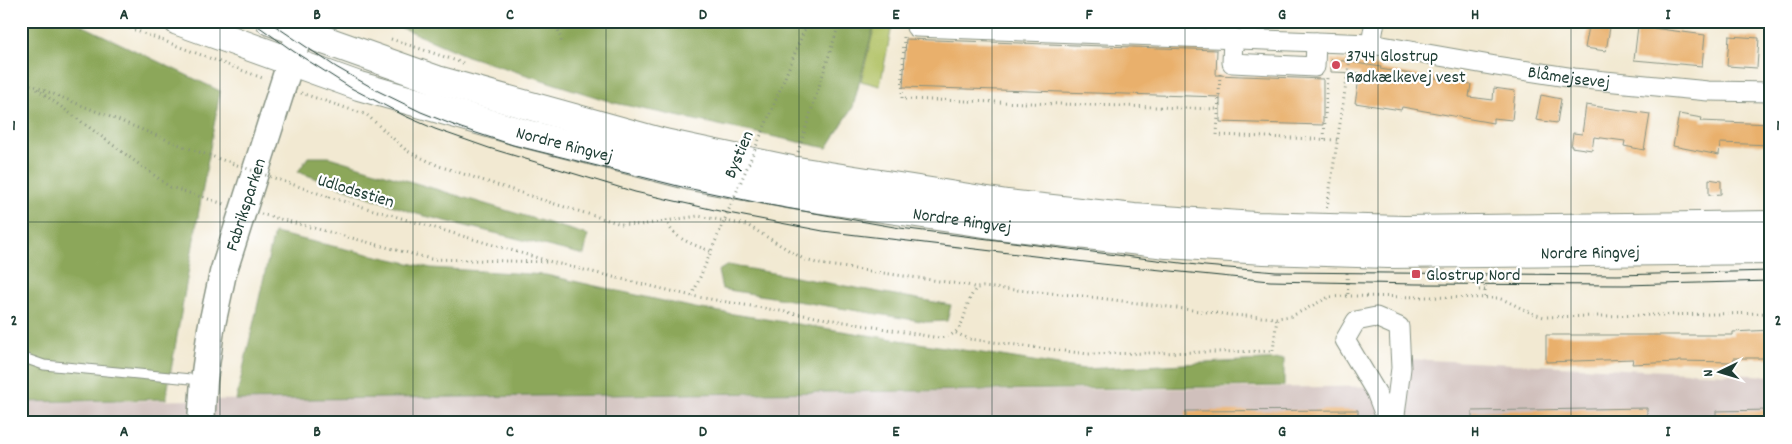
<svg xmlns="http://www.w3.org/2000/svg" width="1792" height="444" font-family="Dekko,sans-serif">
<style>
.industrial{fill:#d0c0bc}
.green{fill:#b0c164;stroke:#687f4c}
.forest{fill:#8ca75a;stroke:#567247}
.building{fill:#e9b06c}
.lines{fill:none;stroke-linecap:round;stroke-linejoin:round}
.lane-casing{stroke:#889383;stroke-width:11}
.street-casing{stroke:#889383;stroke-width:21}
.secondary-casing{stroke:#889383;stroke-width:29}
.primary-casing{stroke:#889383;stroke-width:30}
.path{stroke:#889383;stroke-width:3;stroke-dasharray:1 4;stroke-linecap:butt}
.lane{stroke:#fff;stroke-width:9}
.street{stroke:#fff;stroke-width:19}
.secondary{stroke:#fff;stroke-width:26}
.primary{stroke:#fff;stroke-width:28}
.tram{stroke:#1f3d34;stroke-width:1}
.path-bridge{stroke:#889383;stroke-width:3;stroke-dasharray:1 4;stroke-linecap:butt}
.grid{fill:none;stroke:#1f3d34;stroke-width:1;stroke-opacity:0.55}
.poi-dot{fill:#d1495b;stroke:#fff;stroke-width:2}
.labels{text-anchor:middle;stroke-width:4.5;stroke-linejoin:round;paint-order:stroke}
.poi-label{font-size:18px;fill:#1f3d34;stroke:#fff;text-anchor:start}
.street-label{font-size:18px;fill:#1f3d34;stroke:#fff}
.neatline{fill:none;stroke:#1f3d34;stroke-width:2}
.grid-label{font-size:16px;text-anchor:middle;font-weight:bold;fill:#1f3d34}
</style>
<rect width="100%" height="100%" fill="#fff"/>
<filter id="ink" filterUnits="userSpaceOnUse"><feTurbulence type="fractalNoise" baseFrequency=".02" numOctaves="2"/><feDisplacementMap in="SourceGraphic" scale="10" xChannelSelector="R" yChannelSelector="G"/><feConvolveMatrix kernelMatrix="1 2 1 2 8 2 1 2 1" color-interpolation-filters="sRGB"/></filter>
<filter id="wash" filterUnits="userSpaceOnUse"><feTurbulence type="fractalNoise" baseFrequency=".0096" numOctaves="4" result="noise"/><feDisplacementMap in="SourceGraphic" scale="20" xChannelSelector="R" yChannelSelector="G"/><feGaussianBlur stdDeviation="1.12" result="paint"/><feColorMatrix in="noise" values="0 0 0 0 0 0 0 0 0 0 0 0 0 0 0 0 0 1.4 0 .05"/><feComposite in="paint" operator="in"/></filter>
<g filter="url(#wash)">
<rect width="100%" height="100%" fill="#f2e9d2"/>
<path class="industrial" d="M 1407,359 L 1771,376 L 1771,423 L 21,423 L 21,402 L 1407,386 Z"/>
<path class="green" d="M 876,21 L 893,21 L 880,86 L 861,81 Z"/>
<path class="forest" d="M 21,21 L 73,21 L 220,91 L 166,399 L 21,402 Z
M 386,21 L 875,21 L 853,107 L 827,148 L 615,103 L 467,56 Z
M 308,157 L 329,157 L 588,235 L 584,255 L 417,214 L 298,172 Z
M 274,233 L 431,268 L 546,275 L 695,308 L 1084,369 L 1284,359 L 1284,386 L 236,400 Z
M 728,265 L 951,305 L 947,321 L 927,322 L 722,289 L 718,271 Z"/>
<g id="blocks">
<path class="building" d="M 1590,21 L 1611,21 L 1606,51 L 1585,48 Z
M 1638,26 L 1705,35 L 1702,66 L 1634,60 Z
M 1729,36 L 1759,38 L 1757,68 L 1727,66 Z
M 906,39 L 1217,50 L 1216,75 L 1323,79 L 1323,125 L 1220,122 L 1220,97 L 903,87 Z
M 1331,59 L 1381,67 L 1380,69 L 1471,84 L 1469,97 L 1493,100 L 1494,88 L 1515,91 L 1512,120 L 1493,118 L 1493,123 L 1402,107 L 1401,110 L 1355,103 L 1360,73 L 1331,72 Z
M 1541,95 L 1561,99 L 1557,123 L 1536,120 Z
M 1586,105 L 1650,114 L 1644,150 L 1624,146 L 1625,141 L 1594,137 L 1592,150 L 1571,147 L 1573,133 L 1582,134 Z
M 1679,114 L 1702,118 L 1701,121 L 1771,124 L 1771,145 L 1720,143 L 1719,155 L 1673,146 Z
M 1709,179 L 1721,181 L 1721,194 L 1709,195 Z
M 1771,330 L 1771,358 L 1734,358 L 1733,362 L 1678,361 L 1678,362 L 1632,364 L 1633,359 L 1546,362 L 1546,335 L 1733,335 L 1733,332 Z
M 1647,408 L 1647,423 L 1472,423 L 1472,411 Z
M 1358,410 L 1358,423 L 1186,423 L 1186,411 Z
M 1771,410 L 1771,423 L 1716,423 L 1716,411 Z"/>
</g>
</g>
<g filter="url(#ink)">
<use href="#blocks" fill-opacity="0" stroke="#889383" stroke-width="1"/>
<g class="lines">
<defs>
<path id="lane" d="M 21,357 L 44,365 L 201,380"/>
<g id="street">
<path id="s1" d="M 916,21 L 916,27 L 1371,44 L 1496,66 L 1574,78 L 1708,91 L 1771,92"/>
<path d="M 1233,38 L 1232,63 L 1315,67 L 1316,42"/>
<path d="M 1371,44 L 1375,21"/>
<path d="M 1388,423 L 1376,392 L 1345,340 L 1356,321 L 1376,317 L 1399,327 L 1401,368 L 1394,423"/>
</g>
<g id="secondary">
<path id="s2" d="M 201,423 L 204,380 L 211,329 L 223,273 L 300,32"/>
</g>
<g id="primary">
<path id="s3" d="M 178,21 L 359,86 L 523,133 L 691,176 L 793,195 L 998,225 L 1167,244 L 1264,250 L 1388,254 L 1771,250"/>
<path d="M 270,21 L 437,80 L 664,143 L 791,170 L 1007,204 L 1134,218 L 1255,226 L 1404,230 L 1771,225"/>
</g>
</defs>
<use href="#lane" class="lane-casing"/>
<use href="#street" class="street-casing"/>
<use href="#secondary" class="secondary-casing"/>
<use href="#primary" class="primary-casing"/>
<path class="path" d="M 111,21 L 265,79
M 556,21 L 562,44
M 904,37 L 902,99 L 1218,109
M 391,39 L 463,63
M 1220,74 L 1217,135 L 1337,140
M 21,81 L 185,147
M 37,89 L 170,187 L 224,204
M 301,93 L 367,115 L 407,151 L 439,166 L 555,204 L 621,224 L 640,225 L 698,216 L 747,225 L 805,260 L 820,264 L 967,285 L 977,288 L 983,287 L 1083,296 L 1231,315 L 1277,318 L 1292,316 L 1329,297 L 1348,296 L 1498,298 C 1514,303 1527,313 1544,317 L 1771,313
M 770,114 L 808,21
M 1324,139 L 1327,77
M 798,152 L 840,21
M 329,197 L 555,263 L 692,296 L 939,338 C 971,335 960,305 977,288
M 1327,208 L 1350,58
M 261,214 L 431,259 L 549,262
M 666,220 C 673,240 694,244 712,252
M 1347,273 L 1348,296
M 1479,290 L 1485,290
M 692,296 L 721,228
M 1485,297 L 1485,273
M 956,333 L 969,339 L 1088,354 L 1273,351 L 1277,318"/>
<use href="#lane" class="lane"/>
<use href="#street" class="street"/>
<use href="#secondary" class="secondary"/>
<use href="#primary" class="primary"/>
<path class="tram" d="M 251,21 L 293,51 L 351,88 L 405,116 L 435,129 L 489,148 L 635,192 L 728,213 L 823,231 L 1102,264 L 1270,281 L 1416,284 L 1625,285 L 1771,281
M 268,21 L 336,67 L 378,91 L 421,112 L 461,128 L 513,145 L 682,187 L 769,205 L 900,228 L 1205,266 L 1276,272 L 1617,275 L 1771,271"/>
<path class="path-bridge" d="M 185,147 L 329,197
M 721,228 L 770,114"/>
</g>
</g>
<path class="grid" d="M 220,21 L 220,423M 413,21 L 413,423M 606,21 L 606,423M 799,21 L 799,423M 992,21 L 992,423M 1185,21 L 1185,423M 1378,21 L 1378,423M 1571,21 L 1571,423M 21,222 L 1771,222"/>
<g class="poi-dot">
<circle cx="1336" cy="65" r="5"/>
<rect x="1411" y="269" width="10" height="10" rx="2.5"/>
</g>
<g class="labels">
<g class="poi-label">
<text x="1346" y="61">3744 Glostrup<tspan x="1346" dy="21">Rødkælkevej vest</tspan></text>
<text x="1426" y="280">Glostrup Nord</text>
</g>
<g class="street-label">
<text dy="6" stroke="none"><textPath href="#s1" startOffset="662">Blåmejsevej</textPath></text>
<text dy="6" stroke="none"><textPath href="#s3" startOffset="406">Nordre Ringvej</textPath></text>
<text transform="translate(738 154) rotate(-67)" y="6">Bystien</text>
<text transform="translate(356 190) rotate(17)" y="6">Udlodsstien</text>
<text dy="6" stroke="none"><textPath href="#s2" startOffset="224">Fabriksparken</textPath></text>
<text dy="6" stroke="none"><textPath href="#s3" startOffset="811">Nordre Ringvej</textPath></text>
<text dy="6" stroke="none"><textPath href="#s3" startOffset="1441">Nordre Ringvej</textPath></text>
</g>
</g>
<rect width="1792" height="444" fill="none" stroke="#fff" stroke-width="55"/>
<g transform="translate(1720 372) rotate(265)" stroke="#ffffff" stroke-width="4" paint-order="stroke">
<path d="M0-4L9 19L0 12L-9 19Z" fill="#1f3d34"/>
<text y="-8" font-size="14" font-weight="bold" text-anchor="middle" fill="#1f3d34">N</text>
</g>
<rect x="28" y="28" width="1736" height="388" class="neatline"/>
<g class="grid-label">
<text x="124" y="19">A</text>
<text x="317" y="19">B</text>
<text x="510" y="19">C</text>
<text x="703" y="19">D</text>
<text x="896" y="19">E</text>
<text x="1089" y="19">F</text>
<text x="1282" y="19">G</text>
<text x="1475" y="19">H</text>
<text x="1668" y="19">I</text>
<text x="14" y="130">1</text>
<text x="1778" y="130">1</text>
<text x="14" y="325">2</text>
<text x="1778" y="325">2</text>
<text x="124" y="436">A</text>
<text x="317" y="436">B</text>
<text x="510" y="436">C</text>
<text x="703" y="436">D</text>
<text x="896" y="436">E</text>
<text x="1089" y="436">F</text>
<text x="1282" y="436">G</text>
<text x="1475" y="436">H</text>
<text x="1668" y="436">I</text>
</g>
</svg>
